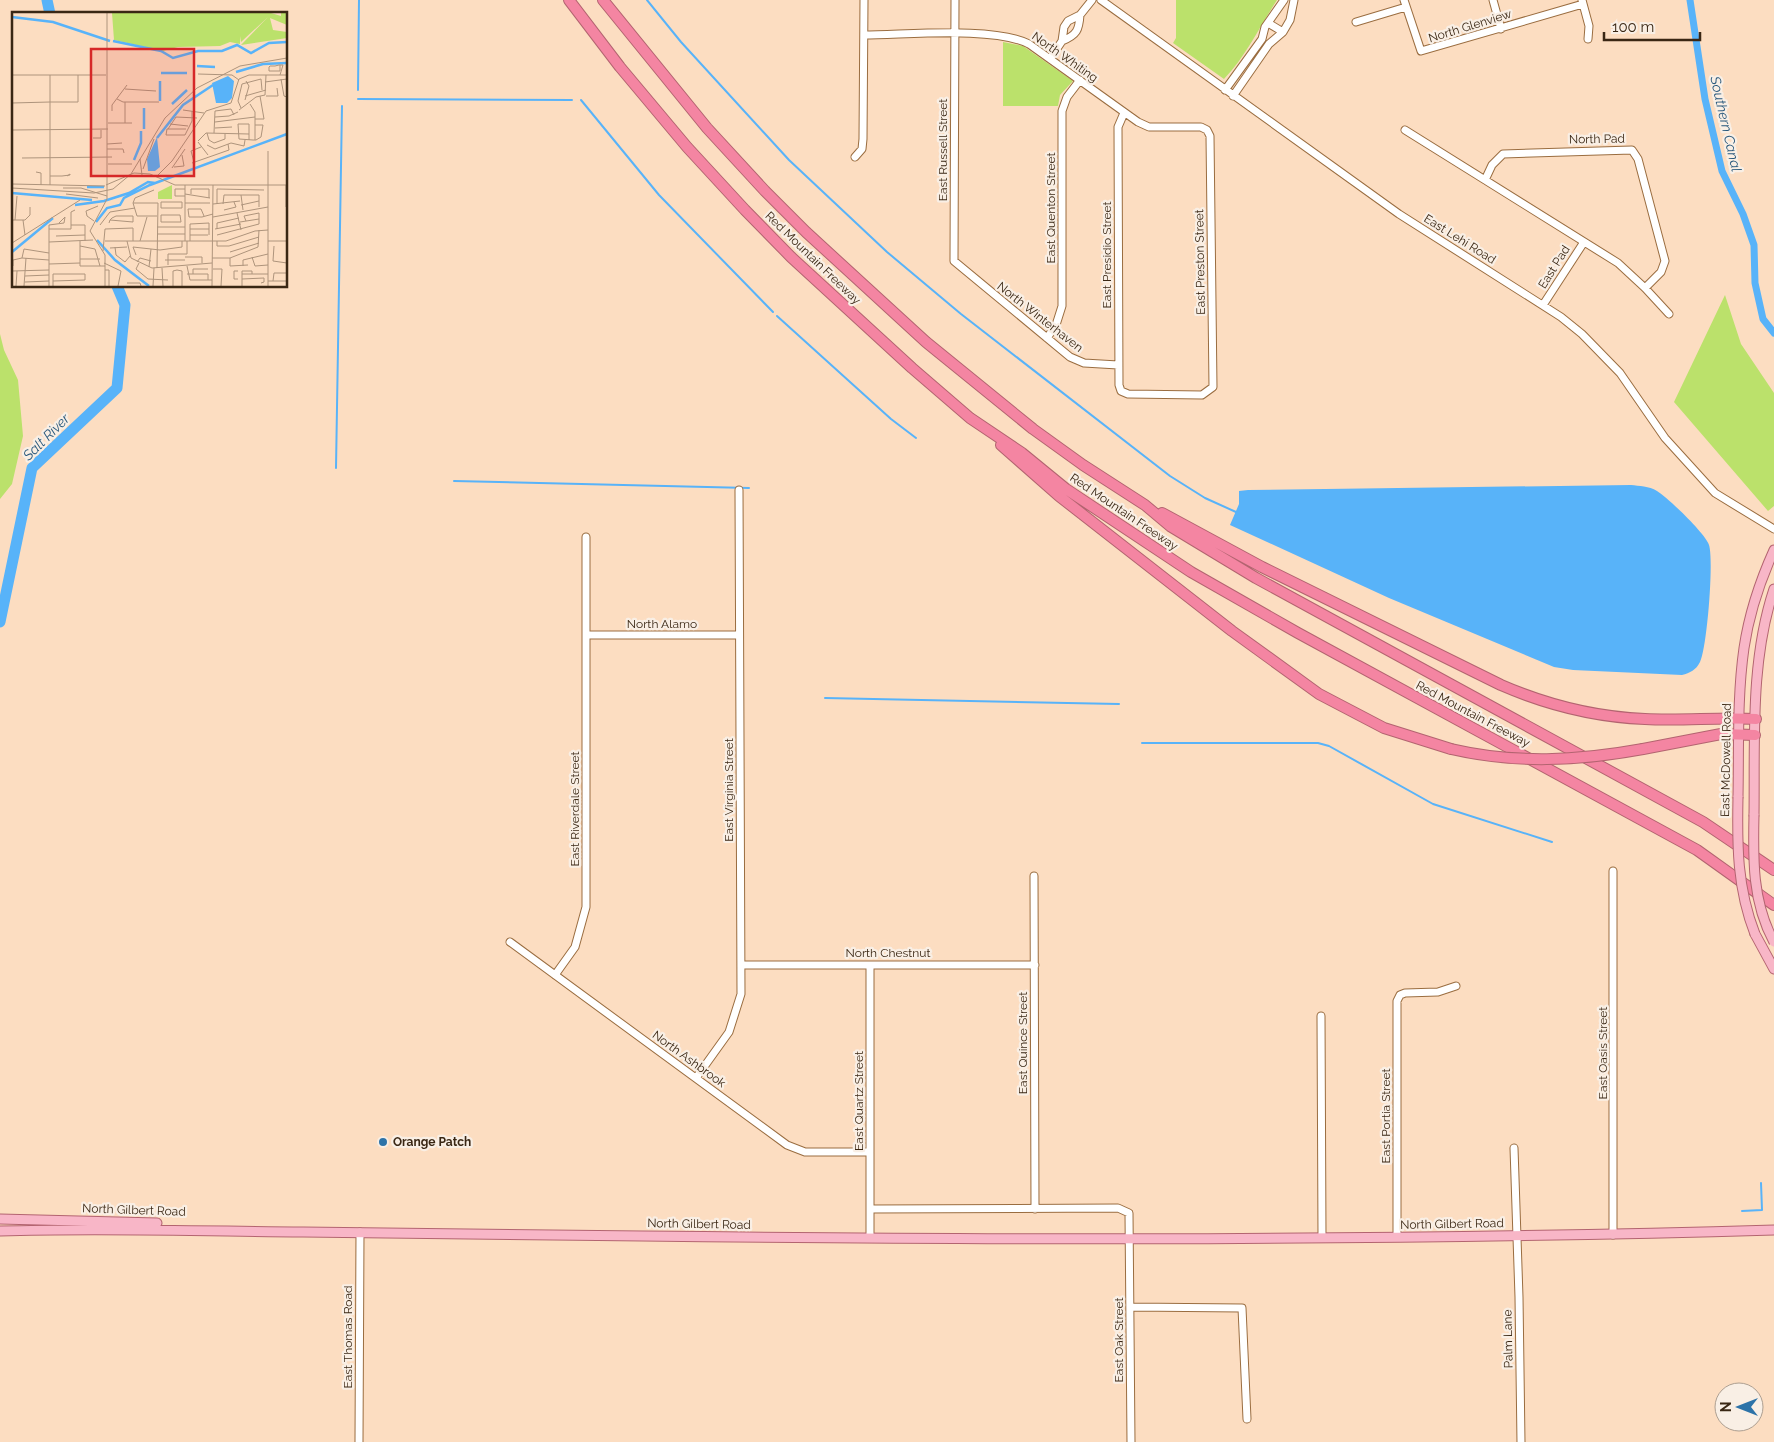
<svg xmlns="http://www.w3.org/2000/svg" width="1774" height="1442" font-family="Raleway,sans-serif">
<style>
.green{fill:#bbe16b}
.water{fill:#58b3f9}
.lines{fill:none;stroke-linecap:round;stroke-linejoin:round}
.stream{stroke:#58b3f9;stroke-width:2}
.canal{stroke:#58b3f9;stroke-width:7}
.river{stroke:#58b3f9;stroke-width:11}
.minor-casing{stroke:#9a6d40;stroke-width:9}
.major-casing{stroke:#b36470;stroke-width:11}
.highway-casing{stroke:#b36470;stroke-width:12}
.minor{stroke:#fff;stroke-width:7}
.major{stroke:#f8b6c7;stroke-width:9}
.highway{stroke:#f485a2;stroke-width:10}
.major-bridge-casing{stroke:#b36470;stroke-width:11;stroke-linecap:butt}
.highway-bridge-casing{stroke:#b36470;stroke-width:12;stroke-linecap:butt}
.major-bridge{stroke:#f8b6c7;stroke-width:9}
.highway-bridge{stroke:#f485a2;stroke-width:10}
.poi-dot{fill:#2d73a8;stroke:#f9efe5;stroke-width:2}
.labels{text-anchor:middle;stroke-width:4.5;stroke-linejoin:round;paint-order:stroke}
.street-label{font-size:12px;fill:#3a2714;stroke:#f9efe5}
.poi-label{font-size:12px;font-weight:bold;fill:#3a2714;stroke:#f9efe5;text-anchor:start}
.water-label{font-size:14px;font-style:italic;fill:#2a597d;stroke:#f9efe5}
.inset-river{fill:none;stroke:#58b3f9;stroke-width:2.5}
.inset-road{fill:none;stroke:#ae947c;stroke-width:1}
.view{fill:#d62828;fill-opacity:0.15;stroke:#d62828;stroke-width:2.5}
.inset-edge{fill:none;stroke:#3a2714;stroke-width:2.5}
</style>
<rect width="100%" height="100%" fill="#fcddc1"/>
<path class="green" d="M 1176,0 L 1277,0 C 1260,26 1246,56 1224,79 L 1173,43 L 1176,38 Z
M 1003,42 L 1023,46 L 1073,81 L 1060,95 L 1058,106 L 1003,106 Z
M 1725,295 L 1741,344 L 1774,393 L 1774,506 L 1768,511 L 1674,402 Z
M 0,334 L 4,350 L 18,380 L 23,436 L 12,484 L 0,499 Z"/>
<path class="water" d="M 1631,485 C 1639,486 1649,486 1657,491 C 1667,497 1706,534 1709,545 C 1714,560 1707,648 1700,662 C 1696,670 1690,673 1682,675 L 1573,670 L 1554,667 L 1389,598 L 1230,525 L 1239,504 L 1239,491 L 1248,490 Z"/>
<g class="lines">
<path class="stream" d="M 647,0 L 681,42 L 789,160 L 887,252 L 961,314 L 1170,476 L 1205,498 L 1236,512
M 358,90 L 359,0
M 358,99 L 572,100
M 581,100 L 659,195 L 773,312
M 777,316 L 891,419 L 916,438
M 336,468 L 342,106
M 454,481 L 749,488
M 825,698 L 1119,704
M 1142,743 L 1318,743 L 1329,746 L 1433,804 L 1552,842
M 1742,1211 L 1762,1210 L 1761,1183"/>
<path class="canal" d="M 1690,0 L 1705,99 L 1722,171 L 1743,214 L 1754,245 L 1755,283 L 1763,319 L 1774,333"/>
<path class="river" d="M 47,0 L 50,14
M 0,622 L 32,468 L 117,388 L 125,305 L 117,286"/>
<defs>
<path id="minor" d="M 955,0 L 954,261 L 1070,357 L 1084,363 L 1118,365
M 1101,0 L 1399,214 L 1561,317 L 1582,334 L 1620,373 L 1665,438 L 1715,493 L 1774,529
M 1404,0 L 1421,51 L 1583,4
M 1493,0 L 1501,29
M 1582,0 L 1589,26 L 1588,39
M 1356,22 L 1406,7
M 1268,23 L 1283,32
M 864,35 C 907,35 993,26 1029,44 L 1138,122 L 1149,127 L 1201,127 L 1207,130 L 1210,136 L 1213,387 L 1202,395 L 1128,394 L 1121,391 L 1119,385 L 1118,127 L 1124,113
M 1062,41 C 1077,35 1079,30 1080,15
M 1050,59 L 1062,41 L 1064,27 L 1068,21 L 1080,15 L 1092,0
M 1225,90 L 1262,39 L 1265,27 L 1284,0
M 1233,96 L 1269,44 L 1283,32 L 1290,20 L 1294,0
M 1405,130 L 1618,263 L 1645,288 L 1669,314
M 855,157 L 862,149 L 863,139 L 864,0
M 1485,180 L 1492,165 L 1503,154 L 1632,150 L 1638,159 L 1665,261 L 1661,272 L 1645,288
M 1543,305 L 1584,242
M 1047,338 L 1056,325 L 1062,306 L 1062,111 L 1067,97 L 1080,80
M 586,635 L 739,635
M 1034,876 L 1035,1209
M 510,942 L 787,1145 L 805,1152 L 870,1152
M 741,965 L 1035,965
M 555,975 L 575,947 L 586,907 L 586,537
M 1321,1016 L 1322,1238
M 696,1078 L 729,1032 L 741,994 L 739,490
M 1514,1148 L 1519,1297 L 1521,1442
M 870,1209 L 1118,1208 L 1129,1213 L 1131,1442
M 1613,1235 L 1613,871
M 1397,1237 L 1397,1001 L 1400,995 L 1405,993 L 1438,992 L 1456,986
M 870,1238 L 870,965
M 1130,1307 L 1242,1308 L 1247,1419
M 359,1442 L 360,1232"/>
<path id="major" d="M 1738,797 C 1739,747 1737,697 1744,648 C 1749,614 1760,581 1774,550
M 1754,815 C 1755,740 1750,661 1774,589
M 1755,934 L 1774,969
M 0,1219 L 157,1223
M 0,1231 C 101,1228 202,1231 303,1232 C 416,1234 529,1235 642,1236 C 1019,1240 1397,1241 1774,1230"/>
<path id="highway" d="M 569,0 L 620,67 L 687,147 L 745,210 L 791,257 L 912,368 L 970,418 L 1022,453 L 1066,489 L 1191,572 L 1298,633 L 1697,850 L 1774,905
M 603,0 L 707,128 L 765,191 L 806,232 L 926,342 L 1033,429 L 1083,465 L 1145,505 L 1170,526 L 1256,578 L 1703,822 L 1774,870
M 1001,445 L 1059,496 L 1232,631 L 1319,694 L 1384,728 L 1451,749
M 1162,513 L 1262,567 L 1501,685 C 1547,705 1595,717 1645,719 C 1682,721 1719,717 1756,719
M 1643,749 L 1721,734 L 1755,735"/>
</defs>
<use href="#minor" class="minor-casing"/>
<use href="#major" class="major-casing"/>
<use href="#highway" class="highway-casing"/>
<use href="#minor" class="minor"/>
<use href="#major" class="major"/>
<use href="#highway" class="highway"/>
<defs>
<path id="major-bridge" d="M 1738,797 C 1737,845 1737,888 1755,934
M 1754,815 C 1753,858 1752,902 1774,942"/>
<path id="highway-bridge" d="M 1451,749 C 1516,764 1577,761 1643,749"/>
</defs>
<use href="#major-bridge" class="major-bridge-casing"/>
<use href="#highway-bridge" class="highway-bridge-casing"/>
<use href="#major-bridge" class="major-bridge"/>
<use href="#highway-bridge" class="highway-bridge"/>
</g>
<circle class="poi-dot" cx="383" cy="1142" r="5"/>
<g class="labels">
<g class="street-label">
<text transform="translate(1470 26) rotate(-17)" y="4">North Glenview</text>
<text transform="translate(1065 57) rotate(35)" y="4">North Whiting</text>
<text transform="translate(1597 139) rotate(-1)" y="4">North Pad</text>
<text transform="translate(943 150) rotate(-90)" y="4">East Russell Street</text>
<text transform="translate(1051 208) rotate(-90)" y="4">East Quenton Street</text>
<text transform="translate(1460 239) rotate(32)" y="4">East Lehi Road</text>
<text transform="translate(1107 255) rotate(-90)" y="4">East Presidio Street</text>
<text transform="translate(813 258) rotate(44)" y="4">Red Mountain Freeway</text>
<text transform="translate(1200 262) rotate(-91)" y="4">East Preston Street</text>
<text transform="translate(1554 267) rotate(-58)" y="4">East Pad</text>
<text transform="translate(1040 317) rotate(38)" y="4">North Winterhaven</text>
<text transform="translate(1124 512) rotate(34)" y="4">Red Mountain Freeway</text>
<text x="662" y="628">North Alamo</text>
<text transform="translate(1473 714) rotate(28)" y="4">Red Mountain Freeway</text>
<text transform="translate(1726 760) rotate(-89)" y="4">East McDowell Road</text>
<text transform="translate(729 790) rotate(-90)" y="4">East Virginia Street</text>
<text transform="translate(575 809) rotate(-90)" y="4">East Riverdale Street</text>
<text x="888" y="957">North Chestnut</text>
<text transform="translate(1023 1043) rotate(-90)" y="4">East Quince Street</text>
<text transform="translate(1603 1053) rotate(-90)" y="4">East Oasis Street</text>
<text transform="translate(689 1059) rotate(36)" y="4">North Ashbrook</text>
<text transform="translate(859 1101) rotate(-90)" y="4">East Quartz Street</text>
<text transform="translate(1386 1116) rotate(-90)" y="4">East Portia Street</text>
<text transform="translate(134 1210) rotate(2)" y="4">North Gilbert Road</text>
<text transform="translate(699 1224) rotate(1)" y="4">North Gilbert Road</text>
<text transform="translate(1452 1224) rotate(-1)" y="4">North Gilbert Road</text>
<text transform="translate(348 1337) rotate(-90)" y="4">East Thomas Road</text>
<text transform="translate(1508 1339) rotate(-91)" y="4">Palm Lane</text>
<text transform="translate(1119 1340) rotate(-90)" y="4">East Oak Street</text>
</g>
<g class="poi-label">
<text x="393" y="1146">Orange Patch</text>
</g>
<g class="water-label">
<text transform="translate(1726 124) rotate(77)" y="5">Southern Canal</text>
<text transform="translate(46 437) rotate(-45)" y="5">Salt River</text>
</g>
</g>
<g transform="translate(12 12)">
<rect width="275" height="275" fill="#fcddc1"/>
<path d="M 100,1 L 259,1 L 269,4 L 269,1 L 275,1 L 275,13 L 258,6 L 261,18 L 275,20 L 275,26 L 229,33 L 256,5 L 229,30 L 228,24 L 228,32 L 218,30 L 208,34 L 166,35 L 151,39 L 102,28 ZM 160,173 L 160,187 L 146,187 L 146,180 Z" fill="#bbe16b"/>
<path d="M 216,64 L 222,69 L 220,86 L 215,91 L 204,91 L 200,71 ZM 145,125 L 148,155 L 143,159 L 136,159 L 135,147 Z" fill="#58b3f9"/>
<path class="inset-river" d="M 0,5 L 41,10 L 98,29M 101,29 L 149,39 L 161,46 L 186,39 L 210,39 L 225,33 L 239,41 L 257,31 L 275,30M 185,54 L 203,55M 224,60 L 251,52 L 275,51M 149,61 L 175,61M 148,89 L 148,69M 160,92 L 175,78M 132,117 L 132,96M 145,126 L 171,93 L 201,73M 122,148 L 129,131 L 129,119M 75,175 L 92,175M 0,181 L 80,188M 63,193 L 92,189 L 117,181 L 136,170 L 143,171M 84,210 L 95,196 L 108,193 L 112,186 L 138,173 L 275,122M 85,228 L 103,248 L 137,274M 0,240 L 41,206"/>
<path class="inset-road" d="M 186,62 L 220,63 L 227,68M 0,63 L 94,63M 38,63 L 38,173M 268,63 L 271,53 L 267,53 L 263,54 L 258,54 L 257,55 L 257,59 L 268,59 L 268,53M 269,67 L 272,84 L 275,85M 253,70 L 275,67M 113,77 L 144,79M 253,83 L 254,63M 233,84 L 254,78M 254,84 L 266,84 L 265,76M 105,87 L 111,90 L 147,90M 233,88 L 237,74 L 234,69M 38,90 L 66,90 L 66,63M 113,90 L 113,111M 0,91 L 38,90M 238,92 L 243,100 L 243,128M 229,96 L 226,89 L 230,72 L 249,67 L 250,78M 171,98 L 192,101M 227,98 L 244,85 L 253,83M 100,99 L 100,93 L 115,73M 203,105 L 217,104 L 226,100M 243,107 L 252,107 L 248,84M 203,110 L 243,105M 96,111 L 120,111M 158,112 L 176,114M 203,116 L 220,115M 156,117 L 164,105 L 185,106M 174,117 L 155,117 L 154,123 L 173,123 L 180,109 L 180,99M 0,118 L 96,117M 195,121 L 197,128 L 202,131 L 213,127 L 213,122M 202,121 L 203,99 L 219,97 L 222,103M 81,126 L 89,126 L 89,118M 237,128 L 237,112 L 226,112 L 227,127 L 241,128 L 244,128 L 249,125 L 251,113 L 243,113M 186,129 L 194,121 L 237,122M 186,130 L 196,143M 95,132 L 110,131M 195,133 L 203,137 L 219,131 L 232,134 L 233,128M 95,137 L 111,137 L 112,141M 256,139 L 256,274M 10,146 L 100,145M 128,147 L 130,163M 182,150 L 179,139 L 189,135M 180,151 L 217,138 L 216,132M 96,152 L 120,152M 162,155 L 172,154 L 170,143M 160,156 L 173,137M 131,157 L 142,127M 24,160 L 29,161 L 29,173M 38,164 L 50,164 L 58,163 L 58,162 L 55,164M 144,165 L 160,149 L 194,99 L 219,91 L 227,67 L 237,63 L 275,63M 0,172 L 93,174M 94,173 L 122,161 L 138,162 L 163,173 L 275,173M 0,176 L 82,181 L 101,177 L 119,162 L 153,106 L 185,76 L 228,54 L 275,46M 51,176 L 69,176 L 95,184M 173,177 L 163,177 L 163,184 L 173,184M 54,182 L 86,186M 173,182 L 198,186M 179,182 L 179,177 L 197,177 L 197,186M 229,183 L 231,198M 149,190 L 170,190 L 170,196 L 149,196 ZM 121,191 L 146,191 L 145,256M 121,191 L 125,204 L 145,204M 121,191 L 123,186 L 142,178M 173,191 L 198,191M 201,192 L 228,189M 205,192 L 205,177 L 252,178M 211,192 L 212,183 L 247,183 L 247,195M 229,193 L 247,189M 274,195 L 274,173M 212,198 L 224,195 L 222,190M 225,201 L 229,218M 149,203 L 168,203 L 169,210 L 149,210 ZM 192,204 L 189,197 L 176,197 L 177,205 L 190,205 L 201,202M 201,205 L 256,195M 0,208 L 13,208 L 18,203 L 18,195M 3,208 L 5,184M 11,208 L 13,223M 82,209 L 75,204 L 74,199 L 86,194M 228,210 L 247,207M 97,211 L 98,208 L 100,206 L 104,204 L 121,204 L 121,210 L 98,208M 59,213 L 73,213 L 73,229M 88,213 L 98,200 L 123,196M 145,215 L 173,215M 37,217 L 59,217 L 59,200 L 63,198M 178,217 L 197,217M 203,217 L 229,212M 205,217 L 205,211 L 227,206M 145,222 L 173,222M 178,223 L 196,223M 205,223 L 247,212 L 247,201 L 232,204 L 234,209M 44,224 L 73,223M 68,229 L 68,254 L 93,254M 93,229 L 214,229 L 243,219 L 256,218M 115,229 L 119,246 L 140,256 L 200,251M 128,229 L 135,205M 173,229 L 173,173M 178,229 L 178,212 L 197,211 L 197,223M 205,229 L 205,234 L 217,234 L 247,225M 256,229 L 275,229M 37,230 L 81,228M 0,231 L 68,188M 68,234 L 83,237 L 88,254M 262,234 L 261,249 L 275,251M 103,235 L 104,243 L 113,250 L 118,244M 246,235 L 247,218M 98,236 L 115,235M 91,239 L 93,217 L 121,216 L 121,229M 218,240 L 247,231M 124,243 L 121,235 L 148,238 L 170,235 L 170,229M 173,245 L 190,245 L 190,251M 240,245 L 243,254 L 256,253M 10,246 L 12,237 L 37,241M 200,246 L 218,246 L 246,235M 218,246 L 218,254 L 236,253M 68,247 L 88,247M 153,248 L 173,248M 125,250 L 128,246 L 139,249M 92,251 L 109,259 L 106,274M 127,251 L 124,257 L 136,267 L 156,268M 37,252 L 68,251M 156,253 L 156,242 L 175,242 L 175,229M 1,254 L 1,248 L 10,246 L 37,248M 175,254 L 178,268 L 200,268M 231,254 L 231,248 L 256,242M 137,255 L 139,237M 150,256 L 151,274M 201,257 L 210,257 L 209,274M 93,258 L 97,258 L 97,274M 0,259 L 37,258M 175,262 L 196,262 L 196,268M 181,262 L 181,257 L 196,257M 230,262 L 256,262M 13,264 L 37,263M 226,267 L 222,267 L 222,259 L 226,259M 230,267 L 252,266 L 252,270 L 249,271M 256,269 L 275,269M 261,269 L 262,261 L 275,261M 13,270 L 37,269M 115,271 L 128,271 L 129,274M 4,274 L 5,259M 12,274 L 14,246M 37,274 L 37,213 L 52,211 L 53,205 L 47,211M 41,274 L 41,262 L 73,262 L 73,268 L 41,269M 93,274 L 93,243 L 78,219 L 95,187 L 95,1M 141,274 L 142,256M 161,274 L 161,259 L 165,258 L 170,259 L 170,274M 200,274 L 201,173M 230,274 L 230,259 L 240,259 L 240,262"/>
<path class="view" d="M 79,37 L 182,37 L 182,164 L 79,164 Z"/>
<rect width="275" height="275" class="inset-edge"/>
</g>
<g transform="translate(1739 1407) rotate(270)"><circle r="24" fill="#f9efe5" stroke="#ad9f91"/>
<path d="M0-4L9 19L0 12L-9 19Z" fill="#2d73a8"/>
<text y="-8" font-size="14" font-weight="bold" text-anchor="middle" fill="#3a2714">N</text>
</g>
<path d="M1604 32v8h96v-8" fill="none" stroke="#3a2714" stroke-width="2.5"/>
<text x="1612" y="32" font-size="15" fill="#3a2714" stroke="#f9efe5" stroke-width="4" paint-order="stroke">100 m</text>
</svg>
